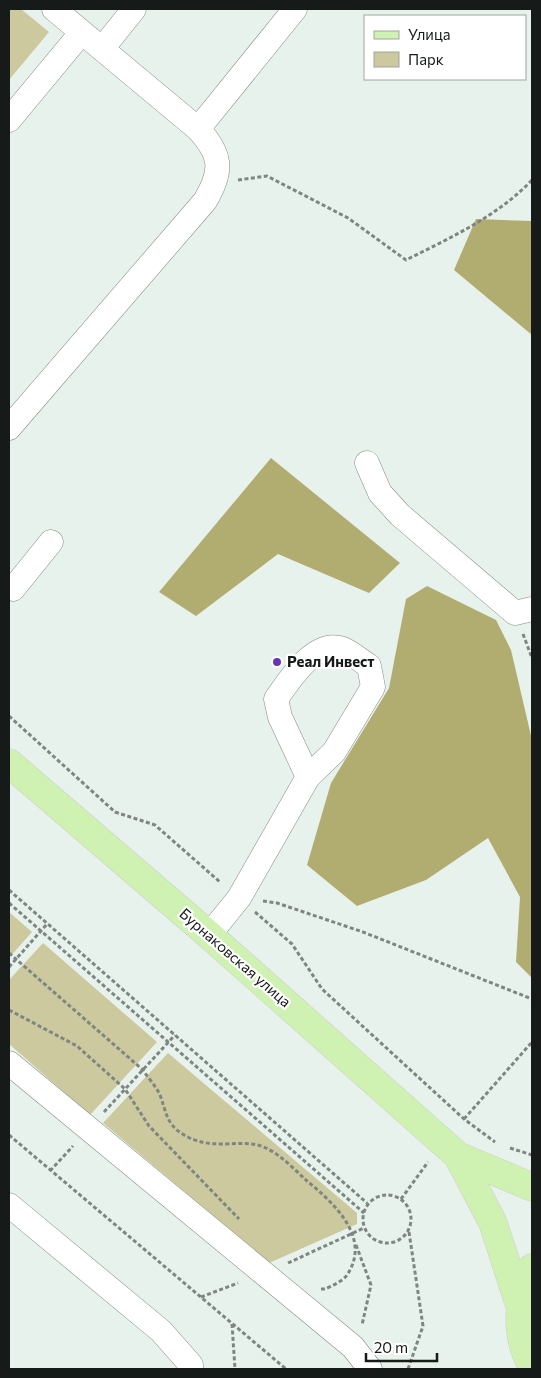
<svg xmlns="http://www.w3.org/2000/svg" width="541" height="1378" font-family="Commissioner,sans-serif">
<style>
.green{fill:#ccc99e}
.forest{fill:#b1ad70}
.lines{fill:none;stroke-linecap:round;stroke-linejoin:round}
.minor-casing{stroke:#828b85;stroke-width:25}
.major-casing{stroke:#cccdcc;stroke-width:29}
.path{stroke:#7f8682;stroke-width:3;stroke-dasharray:4 2.5;stroke-linecap:butt}
.minor{stroke:#fff;stroke-width:24}
.major{stroke:#cff2b2;stroke-width:28}
.poi-dot{fill:#6537af;stroke:#fff;stroke-width:2}
.labels{text-anchor:middle;stroke-width:4.5;stroke-linejoin:round;paint-order:stroke}
.poi-label{font-size:15px;font-weight:bold;fill:#161a18;stroke:#fff;text-anchor:start}
.street-label{font-size:15px;fill:#161a18;stroke:#fff}
</style>
<rect width="100%" height="100%" fill="#e8f2ec"/>
<path class="green" d="M 9,9 L 21,9 L 49,32 L 9,80 Z
M 9,912 L 32,932 L 9,958 Z
M 43,943 L 157,1042 L 90,1115 L 9,1044 L 9,980 Z
M 168,1053 L 357,1213 L 357,1224 L 269,1263 L 103,1123 Z"/>
<path class="forest" d="M 476,219 L 532,221 L 532,335 L 454,270 Z
M 271,458 L 400,563 L 369,593 L 278,554 L 196,616 L 159,592 Z
M 427,586 L 496,620 L 511,650 L 532,740 L 532,978 L 516,962 L 520,897 L 488,838 L 426,880 L 357,906 L 307,865 L 331,783 L 389,688 L 406,599 Z"/>
<g class="lines">
<defs>
<path id="minor" d="M 102,49 L 134,9
M 9,120 L 82,32
M 198,129 L 295,9
M 9,428 L 205,201 C 223,171 222,155 198,129 L 54,9
M 367,463 L 380,493 L 400,515 L 515,613 L 532,609
M 9,586 L 13,589 L 51,542
M 209,935 L 239,898 L 308,777 L 334,752 L 373,687 L 369,666 C 361,661 352,653 343,649 C 315,638 289,681 276,699 L 280,717 L 308,777
M 9,1063 L 353,1347 L 370,1369
M 9,1205 L 161,1331 L 191,1365 L 191,1369"/>
<path id="major" d="M 9,763 L 209,935 L 458,1156 L 493,1223 L 520,1306
M 458,1156 L 532,1187
M 532,1268 C 528,1273 527,1280 525,1286 C 517,1315 518,1340 532,1366"/>
</defs>
<use href="#minor" class="minor-casing"/>
<use href="#major" class="major-casing"/>
<path class="path" d="M 238,180 L 267,176 L 348,218 L 406,260 C 450,238 498,216 532,180
M 523,634 L 532,658
M 9,716 L 115,812 L 155,825 L 220,882
M 9,890 L 367,1203
M 263,901 L 277,903 L 363,932 L 532,999
M 9,903 L 364,1213
M 255,912 L 292,944 L 322,989 L 464,1119 L 495,1142
M 9,953 L 143,1070 C 148,1078 156,1086 160,1095 C 166,1111 166,1123 181,1133 C 212,1154 241,1136 266,1148 C 281,1155 295,1170 307,1181 C 334,1203 372,1238 347,1275 C 343,1281 332,1286 325,1289 L 320,1289
M 9,967 L 47,924
M 9,1010 L 77,1046 L 125,1089 L 149,1126 L 239,1219
M 104,1112 L 175,1035
M 464,1119 L 532,1042
M 9,1135 L 286,1369
M 510,1148 L 532,1155
M 50,1171 L 73,1146
M363 1219a24 24 0 1 1 48 0a24 24 0 1 1-48 0Z
M 401,1199 L 428,1162
M 356,1245 L 371,1285 L 362,1325
M 288,1263 L 364,1228
M 201,1297 L 238,1283
M 232,1324 L 235,1369
M 408,1369 L 423,1326 L 409,1232"/>
<use href="#minor" class="minor"/>
<use href="#major" class="major"/>
</g>
<circle class="poi-dot" cx="277" cy="662" r="5"/>
<g class="labels">
<g class="poi-label">
<text x="287" y="667">Реал Инвест</text>
</g>
<g class="street-label">
<text transform="translate(235 958) rotate(41)" y="5">Бурнаковская улица</text>
</g>
</g>
<rect width="541" height="1378" fill="none" stroke="#161a18" stroke-width="20"/>
<rect x="364" y="15" width="162" height="65" fill="#ffffff" stroke="#a2a3a3"/>
<rect x="374" y="31" width="25" height="8" fill="#cff2b2" stroke="#a2a3a3"/>
<text x="408" y="40" font-size="15" fill="#161a18">Улица</text>
<rect x="374" y="52" width="25" height="15" fill="#ccc99e" stroke="#a2a3a3"/>
<text x="408" y="65" font-size="15" fill="#161a18">Парк</text>
<path d="M366 1353v8h71v-8" fill="none" stroke="#161a18" stroke-width="2.5"/>
<text x="374" y="1353" font-size="15" fill="#161a18" stroke="#ffffff" stroke-width="4" paint-order="stroke">20 m</text>
</svg>
